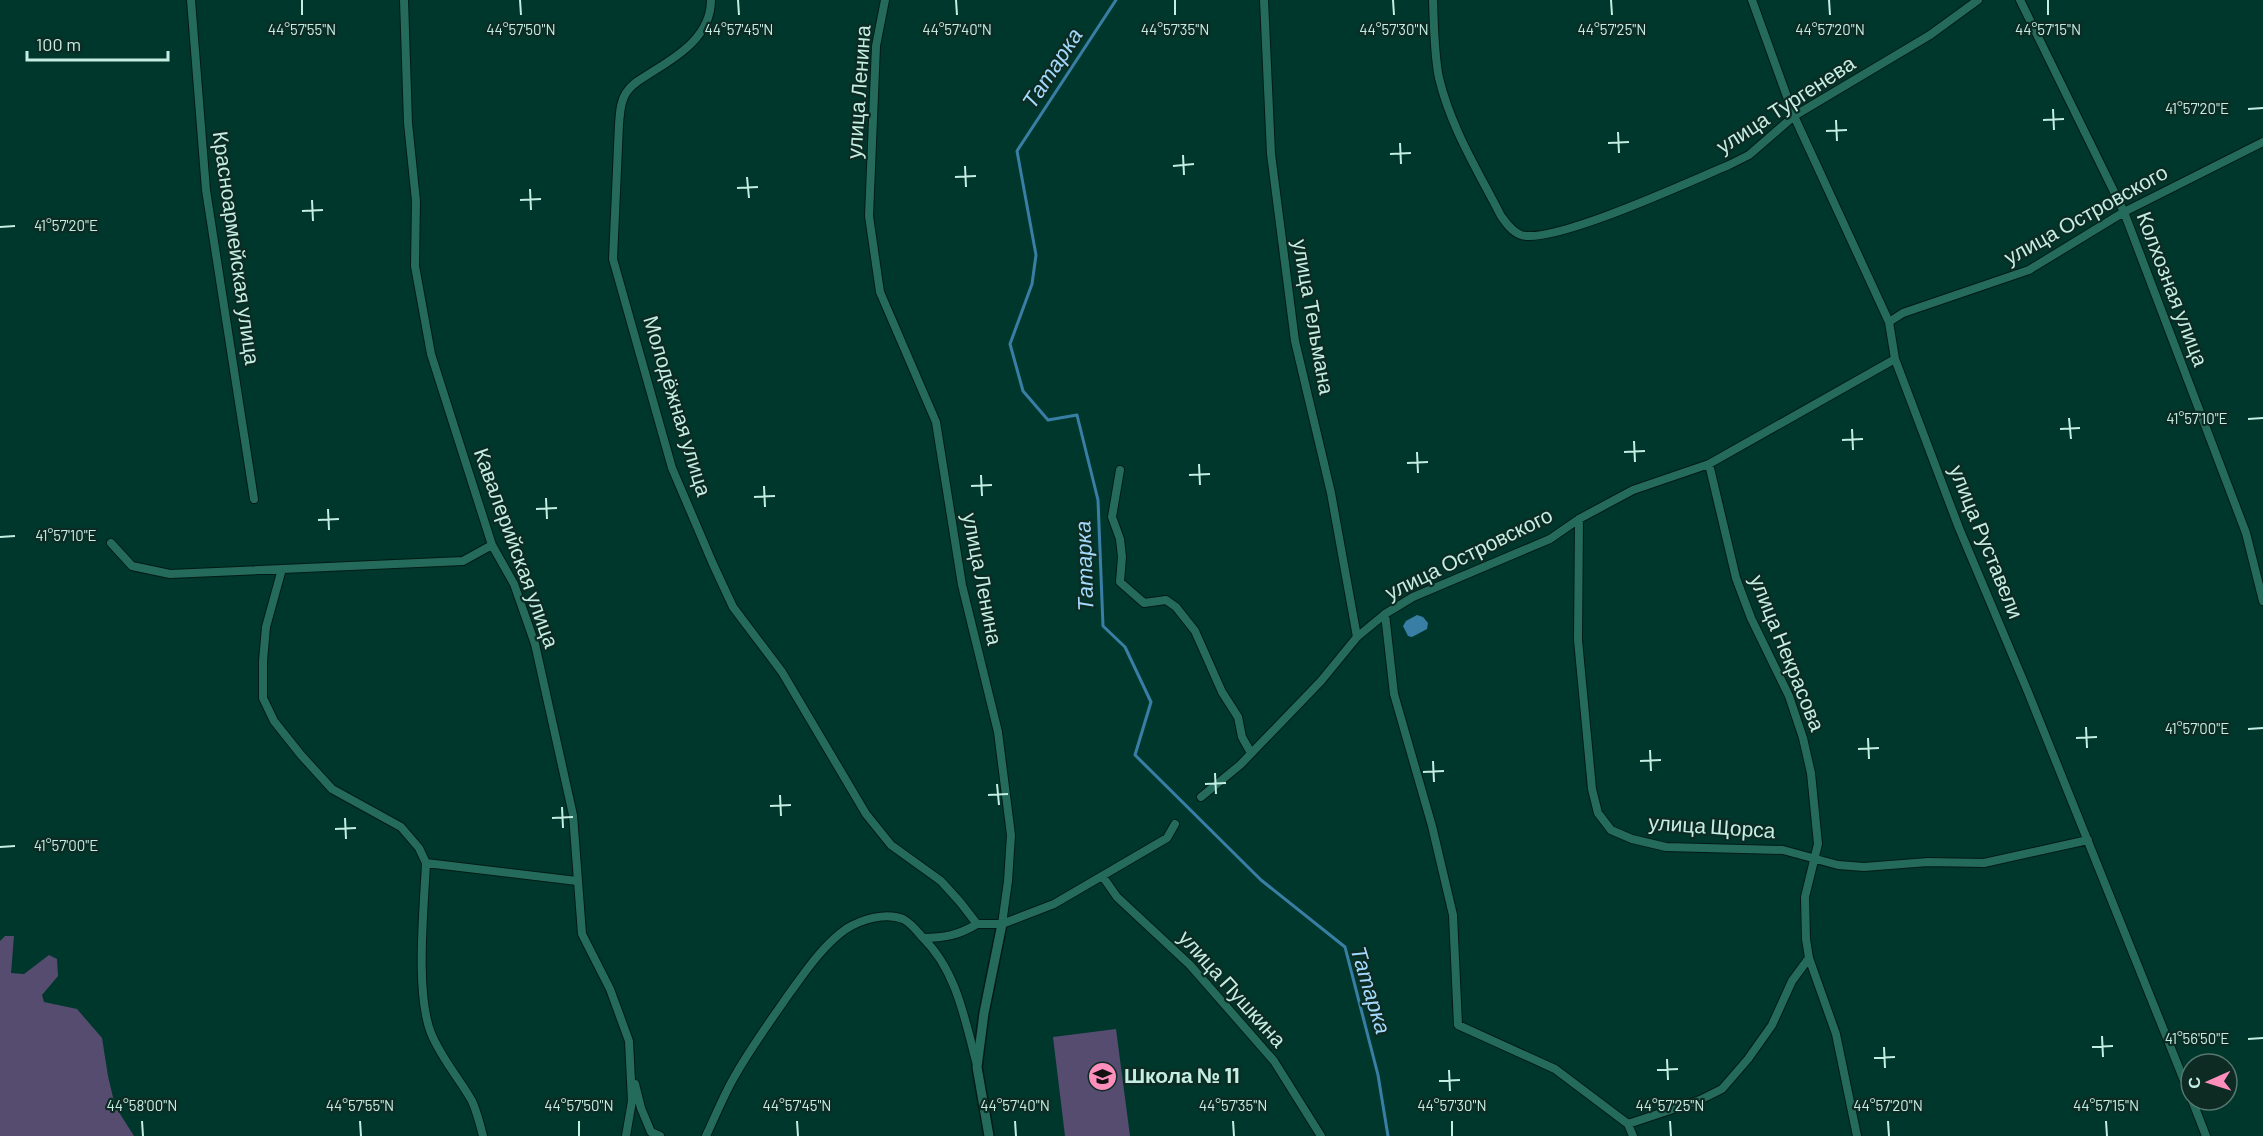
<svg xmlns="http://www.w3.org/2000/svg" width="2263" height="1136" font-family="Barlow,sans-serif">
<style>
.green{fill:#554c70}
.water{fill:#397fa5}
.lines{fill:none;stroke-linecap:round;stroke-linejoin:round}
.stream{stroke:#397fa5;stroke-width:3}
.minor-casing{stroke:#001b15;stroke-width:10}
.tertiary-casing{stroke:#001b15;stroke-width:12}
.minor{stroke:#246b5b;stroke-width:8}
.tertiary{stroke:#246b5b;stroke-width:9}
.ticks{fill:none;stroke:#c4eee2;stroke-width:2}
.labels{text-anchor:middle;stroke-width:4.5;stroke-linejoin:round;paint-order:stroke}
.street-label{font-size:21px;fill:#c4eee2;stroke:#0d2a23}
.poi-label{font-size:21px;font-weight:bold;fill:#c4eee2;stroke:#0d2a23;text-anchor:start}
.water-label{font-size:22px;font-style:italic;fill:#a3dafc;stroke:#0d2a23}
.ticks-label{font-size:15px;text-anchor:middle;fill:#c4eee2;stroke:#0d2a23;stroke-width:4.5;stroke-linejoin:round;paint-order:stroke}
</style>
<rect width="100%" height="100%" fill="#00372c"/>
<path class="green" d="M 5,936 L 14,936 L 11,973 L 24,974 L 49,955 L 57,959 L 58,976 L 42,995 L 44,1002 L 77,1009 L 102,1038 L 108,1076 L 115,1106 L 134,1136 L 0,1136 L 0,941 Z
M 1116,1029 L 1130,1136 L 1065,1136 L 1053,1037 Z"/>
<path class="water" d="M 1417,615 L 1423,617 L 1428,623 L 1427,629 L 1412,637 L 1408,636 L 1403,626 L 1406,621 Z"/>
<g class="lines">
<path class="stream" d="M 1116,0 L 1017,151 L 1036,255 L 1032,284 L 1010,344 L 1023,391 L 1048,420 L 1077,415 L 1098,500 L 1103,626 L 1125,647 L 1151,702 L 1135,755 L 1261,880 L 1345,947 L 1378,1075 L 1388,1136"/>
<defs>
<path id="minor" d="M 191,0 L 206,190 L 254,499
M 404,0 L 408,123 L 416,201 L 415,266 L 431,354 L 492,545 L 514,584 L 535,644 L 573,815 L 582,934 L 610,989 L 629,1041 L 632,1101 L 626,1136
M 711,0 C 711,36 678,56 652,72 C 643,78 632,83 626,93 C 620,102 620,114 619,124 L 613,259 L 672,468 L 713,564 L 733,607 L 782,672 L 866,814 L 891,845 L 941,881 L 960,902 L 977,924 L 1002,924 L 1054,904 L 1167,838 L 1175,824
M 885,0 L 876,46 L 869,216 L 880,292 L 936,422 L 962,585 L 998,732 L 1011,835 L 1008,881 L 1002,924
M 1264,0 L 1271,154 L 1295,341 L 1331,493 L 1357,637
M 1433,0 C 1434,26 1434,53 1439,78 C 1451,128 1478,171 1501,216 C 1506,223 1512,232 1521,235 C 1553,245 1693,180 1729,165 L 1749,155 L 1794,116 L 1930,35 L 1978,0
M 1752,0 L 1794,116 L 1889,322 L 1895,359 L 1959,528 L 2028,692 L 2191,1098
M 2020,0 L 2124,212 L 2246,533 L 2263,601
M 1889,322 L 1903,313 L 2029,270 L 2124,212 L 2263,142
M 1709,464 L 1736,578 L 1751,618 L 1789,696 L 1803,738 L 1811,773 L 1818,844 L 1805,897 L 1806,939 L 1809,958 L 1836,1034 L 1857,1136
M 1120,470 L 1112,517 L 1120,539 L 1122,557 L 1120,582 L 1144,603 L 1166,600 L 1176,607 L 1195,631 L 1222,692 L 1238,717 L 1242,737 L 1251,753
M 1579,519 L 1578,640 L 1592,789 L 1598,813 L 1611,830 L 1632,839 L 1666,847 L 1783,850 L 1838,865 L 1864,867 L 1928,862 L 1984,863 L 2088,840
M 111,543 L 132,566 L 170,574 L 463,561 L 492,545
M 282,569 L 266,627 L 263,661 L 263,698 L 274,721 L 301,755 L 332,789 L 401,827 L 419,848 L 426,863 C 424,908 415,993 431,1033 C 441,1058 459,1078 472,1101 C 477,1112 480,1124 483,1136
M 1385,614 L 1394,694 L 1432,826 L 1453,915 L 1458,1025 L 1555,1069 L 1628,1124 L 1633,1136
M 1201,797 L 1240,765 L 1321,681 L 1357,637 L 1385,614 L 1413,597 L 1550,539 L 1579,519 L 1633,490 L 1709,464 L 1895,359
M 426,863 L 577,881
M 1103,877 L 1117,897 L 1190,965 L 1274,1061 L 1321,1136
M 923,938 C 957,971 965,1021 977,1065
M 635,1084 L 641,1108 L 651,1132 L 660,1136
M 2192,1100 L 2206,1136
M 1628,1124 L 1700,1100 L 1722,1089 L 1748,1059 L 1772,1025 L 1792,981 L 1809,958
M 706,1136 C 716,1115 724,1094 736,1074 C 752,1046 771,1020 789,994 C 805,972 823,945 846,929 C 862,919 886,912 903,919 C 911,923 917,931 923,938 C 944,938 959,935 977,924"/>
<path id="tertiary" d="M 989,1136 L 977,1067 L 984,1013 L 1002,924"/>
</defs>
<use href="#minor" class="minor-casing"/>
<use href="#tertiary" class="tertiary-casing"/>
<use href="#minor" class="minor"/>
<use href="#tertiary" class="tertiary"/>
</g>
<path class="ticks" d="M 302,0 L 302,15M 520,0 L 521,15M 738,0 L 739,15M 956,0 L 957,15M 1175,0 L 1175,15M 1393,0 L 1394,15M 1611,0 L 1612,15M 1829,0 L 1830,15M 2048,0 L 2048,15M 2053,109 L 2054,130M 2248,109 L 2263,108M 1836,120 L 1837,141M 2043,120 L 2064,119M 1826,131 L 1847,130M 1618,132 L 1619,153M 1400,143 L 1401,164M 1608,143 L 1629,142M 1390,154 L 1411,153M 1183,155 L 1184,175M 965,166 L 966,187M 1173,166 L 1194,164M 747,177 L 749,198M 955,177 L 976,176M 737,188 L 758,187M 530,189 L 531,210M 312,200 L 313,221M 520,200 L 541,199M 302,211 L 323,210M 0,227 L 15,226M 2069,418 L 2071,439M 2248,419 L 2263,418M 1852,429 L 1853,450M 2060,429 L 2080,428M 1842,440 L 1863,439M 1634,441 L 1635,462M 1417,452 L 1418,473M 1624,452 L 1645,451M 1407,463 L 1428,462M 1199,464 L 1200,485M 981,475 L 982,496M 1189,475 L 1210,474M 764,486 L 765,507M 971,486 L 992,485M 754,497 L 775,496M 546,498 L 547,519M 328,509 L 329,530M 536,509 L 557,508M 318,520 L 339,519M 0,537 L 15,536M 2086,727 L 2087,748M 2248,729 L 2263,728M 1868,738 L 1869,759M 2076,738 L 2097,737M 1858,749 L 1879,748M 1650,750 L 1651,771M 1433,761 L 1434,782M 1640,761 L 1661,760M 1423,772 L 1444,771M 1215,773 L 1216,794M 997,784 L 999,805M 1205,784 L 1226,783M 780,795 L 781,816M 988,795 L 1008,794M 770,806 L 791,805M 562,807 L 563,828M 345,818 L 346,839M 552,818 L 573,817M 335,829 L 356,828M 0,847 L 15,846M 2102,1036 L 2103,1057M 2248,1039 L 2263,1038M 1884,1047 L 1885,1068M 2092,1047 L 2113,1046M 1874,1058 L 1895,1057M 1667,1059 L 1668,1080M 1449,1070 L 1450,1091M 1657,1070 L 1678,1069M 1439,1081 L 1460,1080M 142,1121 L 143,1136M 360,1121 L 361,1136M 579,1121 L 579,1136M 797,1121 L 798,1136M 1015,1121 L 1016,1136M 1233,1121 L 1234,1136M 1452,1121 L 1452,1136M 1670,1121 L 1671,1136M 1888,1121 L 1889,1136M 2106,1121 L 2107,1136"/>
<defs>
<symbol id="school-disc" viewBox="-11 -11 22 22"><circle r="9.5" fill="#fe8ebb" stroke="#0d2a23"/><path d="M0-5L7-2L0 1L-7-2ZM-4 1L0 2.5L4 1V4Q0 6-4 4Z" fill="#111"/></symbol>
</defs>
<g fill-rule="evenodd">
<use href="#school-disc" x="1086" y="1060" width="33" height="33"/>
</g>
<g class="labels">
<g class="street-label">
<text transform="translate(859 92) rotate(-86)" y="7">улица Ленина</text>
<text transform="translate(1786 105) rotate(-33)" y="7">улица Тургенева</text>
<text transform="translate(2086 215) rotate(-29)" y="7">улица Островского</text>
<text transform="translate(236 248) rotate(82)" y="7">Красноармейская улица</text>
<text transform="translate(2172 289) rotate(69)" y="7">Колхозная улица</text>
<text transform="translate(1313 317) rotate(80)" y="7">улица Тельмана</text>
<text transform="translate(677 406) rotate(73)" y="7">Молодёжная улица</text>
<text transform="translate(1986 542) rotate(68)" y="7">улица Руставели</text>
<text transform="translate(516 548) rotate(70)" y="7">Кавалерийская улица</text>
<text transform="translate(1469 554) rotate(-26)" y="7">улица Островского</text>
<text transform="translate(982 579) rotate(79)" y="7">улица Ленина</text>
<text transform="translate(1787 653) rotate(68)" y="7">улица Некрасова</text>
<text transform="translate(1712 827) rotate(4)" y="7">улица Щорса</text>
<text transform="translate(1232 989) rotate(48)" y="7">улица Пушкина</text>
</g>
<g class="poi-label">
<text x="1124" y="1083">Школа № 11</text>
</g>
<g class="water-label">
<text transform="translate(1052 68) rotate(-57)" y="8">Татарка</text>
<text transform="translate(1084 566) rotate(-92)" y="8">Татарка</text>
<text transform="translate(1371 990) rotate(73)" y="8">Татарка</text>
</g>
</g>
<g class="ticks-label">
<text x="302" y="35">44°57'55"N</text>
<text x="521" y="35">44°57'50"N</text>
<text x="739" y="35">44°57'45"N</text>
<text x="957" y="35">44°57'40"N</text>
<text x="1175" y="35">44°57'35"N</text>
<text x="1394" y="35">44°57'30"N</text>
<text x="1612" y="35">44°57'25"N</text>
<text x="1830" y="35">44°57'20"N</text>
<text x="2048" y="35">44°57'15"N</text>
<text x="2197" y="114">41°57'20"E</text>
<text x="66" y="231">41°57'20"E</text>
<text x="2197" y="424">41°57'10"E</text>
<text x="66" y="541">41°57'10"E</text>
<text x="2197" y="734">41°57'00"E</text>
<text x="66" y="851">41°57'00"E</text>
<text x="2197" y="1044">41°56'50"E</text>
<text x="142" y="1111">44°58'00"N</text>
<text x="360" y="1111">44°57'55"N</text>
<text x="579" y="1111">44°57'50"N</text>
<text x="797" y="1111">44°57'45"N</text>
<text x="1015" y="1111">44°57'40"N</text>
<text x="1233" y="1111">44°57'35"N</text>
<text x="1452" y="1111">44°57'30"N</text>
<text x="1670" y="1111">44°57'25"N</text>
<text x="1888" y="1111">44°57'20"N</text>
<text x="2106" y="1111">44°57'15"N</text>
</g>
<g transform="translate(2209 1082) rotate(267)"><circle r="28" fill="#0d2a23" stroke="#56786f" stroke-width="1.5"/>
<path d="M0-4.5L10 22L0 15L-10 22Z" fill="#fe8ebb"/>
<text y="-9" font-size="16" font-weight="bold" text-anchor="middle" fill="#c4eee2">С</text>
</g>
<path d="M27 51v9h141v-9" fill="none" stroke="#c4eee2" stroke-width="3"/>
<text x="36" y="51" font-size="18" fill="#c4eee2" stroke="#0d2a23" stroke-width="4.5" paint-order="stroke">100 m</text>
</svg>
